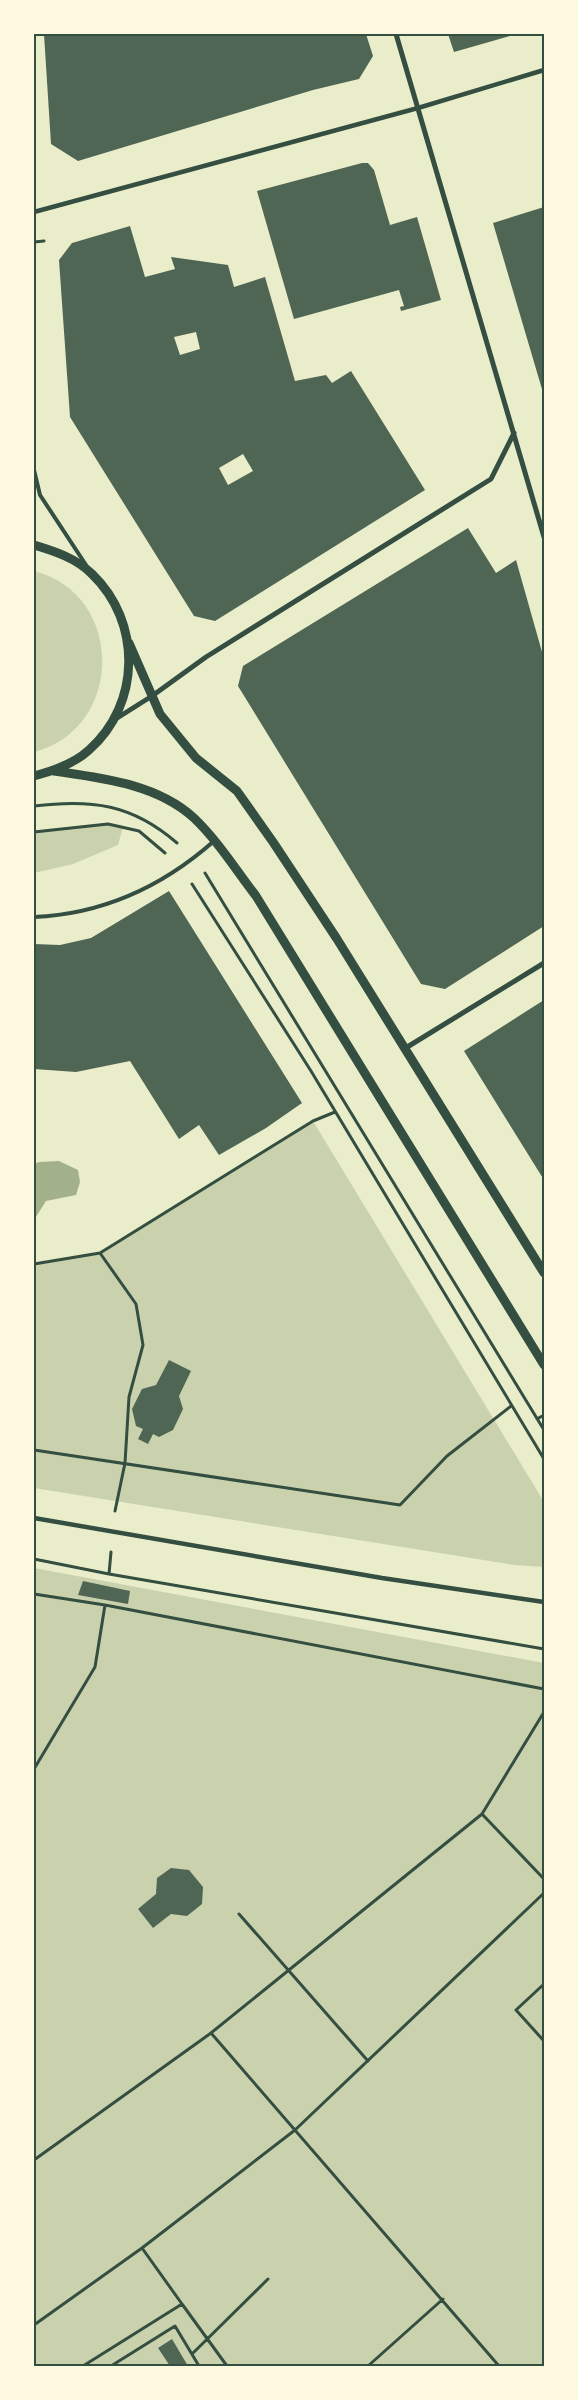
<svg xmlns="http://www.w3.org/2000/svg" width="578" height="2400" font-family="'Alegreya Sans',sans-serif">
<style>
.green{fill:#cad2ad}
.water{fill:#a3b18a}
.building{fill:#4f6655;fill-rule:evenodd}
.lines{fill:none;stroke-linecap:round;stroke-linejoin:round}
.path{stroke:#344e41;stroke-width:3}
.service{stroke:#344e41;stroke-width:4}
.pedestrian{stroke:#344e41;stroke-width:4.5}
.minor{stroke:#344e41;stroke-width:5}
.tertiary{stroke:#344e41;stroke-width:9}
.neatline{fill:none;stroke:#344e41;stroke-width:2}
</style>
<rect width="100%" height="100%" fill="#e9edc9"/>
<path class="green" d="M 34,571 C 125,594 125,728 34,752 Z
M 108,824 L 123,827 L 118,845 L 73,864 L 34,873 L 34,832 Z
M 313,1121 L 544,1502 L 544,1567 L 514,1565 L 34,1488 L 34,1264 L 100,1253 Z
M 34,1568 L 544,1663 L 544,2366 L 34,2366 Z"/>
<path class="water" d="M 59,1161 L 78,1170 L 80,1182 L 76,1195 L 46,1201 L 34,1220 L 34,1164 L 39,1162 Z"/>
<path class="building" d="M 44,34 L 366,34 L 373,56 L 359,79 L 313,90 L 78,161 L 51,144 Z
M 448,34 L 517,34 L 454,52 Z
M 362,163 L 368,163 L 374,170 L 390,225 L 417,217 L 441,300 L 401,311 L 400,307 L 404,306 L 399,290 L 294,319 L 257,191 Z
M 544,207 L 544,396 L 493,223 Z
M 130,226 L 145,277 L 175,269 L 171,257 L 228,265 L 234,287 L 265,277 L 295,381 L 326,375 L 332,383 L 351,371 L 425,490 L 215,621 L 194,616 L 70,417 L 59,260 L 72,243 ZM 196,332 L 200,349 L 180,355 L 174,337 ZM 243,454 L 253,471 L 228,485 L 219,468 Z
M 468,528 L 496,573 L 516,560 L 544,659 L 544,926 L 445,989 L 421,984 L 238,686 L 243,666 Z
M 169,891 L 302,1103 L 266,1128 L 219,1155 L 199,1125 L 179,1139 L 130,1061 L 76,1072 L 34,1069 L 34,944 L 60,945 L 91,938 Z
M 544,1000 L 544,1180 L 464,1051 Z
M 169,1360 L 191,1371 L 179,1396 L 183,1409 L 173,1430 L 159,1437 L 153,1434 L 148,1444 L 138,1439 L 143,1429 L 136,1426 L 132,1409 L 142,1389 L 156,1385 Z
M 83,1581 L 130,1591 L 128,1604 L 78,1595 Z
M 171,1868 L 189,1870 L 203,1887 L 202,1904 L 187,1916 L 171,1914 L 153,1928 L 138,1909 L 156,1894 L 157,1878 Z
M 172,2339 L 188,2366 L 170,2366 L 158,2348 Z"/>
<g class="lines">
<path class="path" d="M 34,242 L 44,241
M 34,806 C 92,799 132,804 177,843
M 34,832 L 108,824 L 139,831 L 165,853
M 205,873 L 544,1430
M 192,884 L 311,1071 L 544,1459
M 100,1253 L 136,1304 L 143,1345 L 129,1397 L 125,1463 L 115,1511
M 34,1264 L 100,1253 L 313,1121 L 335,1112
M 537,1419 L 544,1415
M 34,1450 L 400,1505 L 447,1456 L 511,1406
M 34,1559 L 109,1574 L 544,1649
M 109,1574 L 111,1552
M 34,1594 L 105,1605 L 544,1689
M 34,1769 L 95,1667 L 105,1605
M 482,1814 L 544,1879
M 239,1914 L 368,2061
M 544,1984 L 516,2010 L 544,2041
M 211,2033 L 499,2366
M 34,2160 L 211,2033 L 482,1814 L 544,1712
M 142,2248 L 295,2130 L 544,1893
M 34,2325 L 142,2248 L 182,2304
M 192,2354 L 268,2279
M 83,2366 L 182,2304 L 227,2366
M 111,2366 L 175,2326 L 199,2366
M 368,2366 L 443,2299"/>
<path class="service" d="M 34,470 L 40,495 L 86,565
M 34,917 C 104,914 162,887 214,841"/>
<path class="pedestrian" d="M 34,212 L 418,108 L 544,70
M 34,1518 L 382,1578 L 544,1602"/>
<path class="minor" d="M 396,34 L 544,537
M 114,720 L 152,696 L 206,657 L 491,479 L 514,433
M 404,1049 L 544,963"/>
<path class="tertiary" d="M 34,545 C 54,551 76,558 92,574 C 142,622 141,704 89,750 C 74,764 53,771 34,776
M 129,643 L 160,714 L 196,758 L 237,791 L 273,842 L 337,939 L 544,1273
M 54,771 C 102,778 157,784 194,818 C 218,841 236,870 256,896 L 544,1365"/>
</g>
<rect width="578" height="2400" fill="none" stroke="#fefae0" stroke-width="70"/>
<rect x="35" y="35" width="508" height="2330" class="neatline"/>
</svg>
